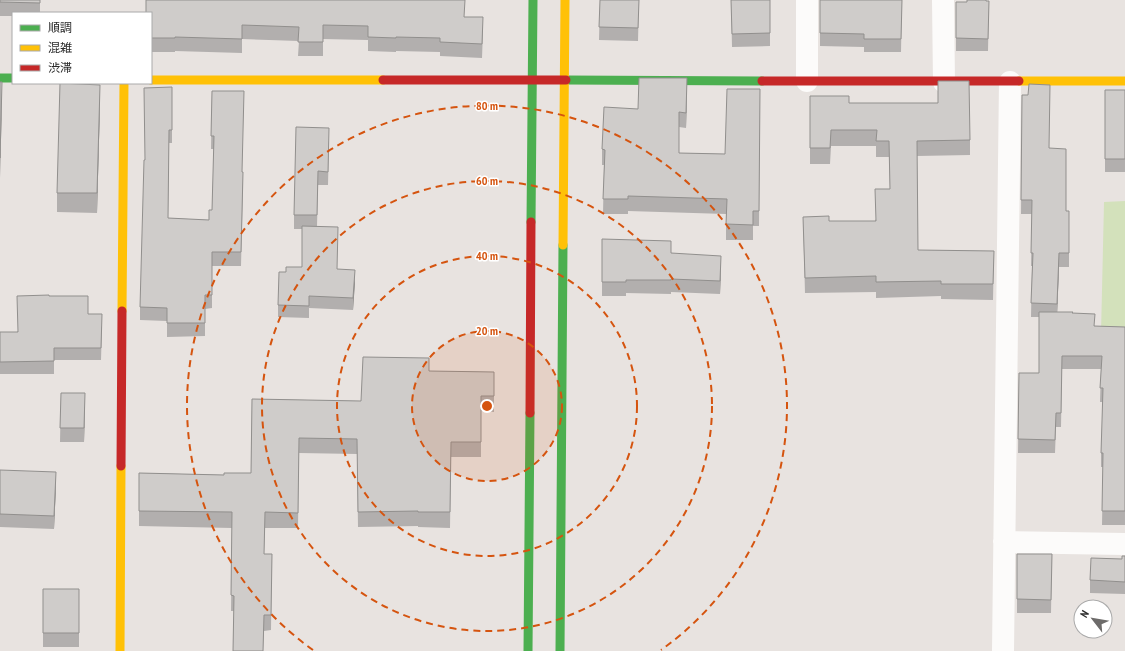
<svg xmlns="http://www.w3.org/2000/svg" width="1125" height="651" font-family="'PT Sans Narrow','Noto Sans JP',sans-serif">
<style>
.green{fill:#d3e1bb}
.lines{fill:none;stroke-linecap:round;stroke-linejoin:round}
.street{stroke:#fcfbfa;stroke-width:22}
.fast{stroke:#4caf50;stroke-width:9}
.slow{stroke:#ffc107;stroke-width:9}
.jam{stroke:#c62828;stroke-width:9}
.wall{fill:#b2afae}
.shaded-wall{fill:#918f8d}
.building{fill:#cfccca;stroke:#918f8d}
.ring{fill:none;stroke:#d5540f;stroke-width:2;stroke-dasharray:7 5}
.centre{fill:#d5540f;stroke:#fff;stroke-width:2}
.ring-label{font-size:12px;text-anchor:middle;font-weight:bold;fill:#d5540f;stroke:#fff;stroke-width:3;stroke-linejoin:round;paint-order:stroke}
</style>
<rect width="100%" height="100%" fill="#e8e3e0"/>
<path class="green" d="M 1125,201 L 1125,334 L 1101,334 L 1104,202 Z"/>
<g class="lines">
<path class="street" d="M 943,0 L 944,82
M 807,81 L 807,0
M 1004,542 L 1125,544
M 1003,651 L 1010,82"/>
<path class="fast" d="M 0,78 L 13,78
M 566,80 L 762,81
M 531,222 L 533,0
M 528,651 L 530,413
M 560,651 L 563,245"/>
<path class="slow" d="M 151,80 L 383,80
M 1019,81 L 1125,81
M 563,245 L 565,0
M 122,311 L 124,83
M 120,651 L 121,466"/>
<path class="jam" d="M 383,80 L 566,80
M 762,81 L 1019,81
M 530,413 L 531,222
M 121,466 L 122,311"/>
</g>
<path class="wall" d="M 0,0 L 40,0 L 40,13 L 13,13 L 13,16 L 0,16 Z
M 600,0 L 639,0 L 638,41 L 599,40 Z
M 731,0 L 770,0 L 770,46 L 732,47 Z
M 820,0 L 902,0 L 901,52 L 864,52 L 864,47 L 820,46 Z
M 967,0 L 986,0 L 986,1 L 989,1 L 988,51 L 956,51 L 956,2 L 967,2 Z
M 151,13 L 465,17 L 483,31 L 482,58 L 440,56 L 440,52 L 396,51 L 396,52 L 368,51 L 368,40 L 323,39 L 323,56 L 298,56 L 299,41 L 242,39 L 242,53 L 175,51 L 175,52 L 151,52 Z
M 172,87 L 172,143 L 169,143 L 168,218 L 209,220 L 212,210 L 214,149 L 211,149 L 212,91 L 242,172 L 243,185 L 241,266 L 212,266 L 212,308 L 205,309 L 205,336 L 167,337 L 167,321 L 140,320 L 140,307 Z
M 760,89 L 759,226 L 753,226 L 753,240 L 726,240 L 726,214 L 628,211 L 628,214 L 603,214 L 604,165 L 602,165 L 602,149 L 638,109 L 687,93 L 686,128 L 679,127 L 679,153 L 725,154 Z
M 1105,90 L 1125,90 L 1125,172 L 1105,172 Z
M 1022,95 L 1049,148 L 1066,211 L 1069,211 L 1069,267 L 1059,267 L 1057,312 L 1072,313 L 1095,326 L 1125,327 L 1125,525 L 1102,525 L 1103,467 L 1101,467 L 1101,453 L 1103,402 L 1100,402 L 1101,369 L 1062,369 L 1061,427 L 1056,427 L 1055,453 L 1018,453 L 1019,373 L 1039,373 L 1039,317 L 1031,317 L 1032,266 L 1031,266 L 1032,214 L 1021,214 Z
M 810,96 L 849,103 L 970,140 L 970,155 L 917,156 L 918,250 L 994,251 L 993,300 L 941,299 L 941,296 L 876,298 L 876,292 L 805,293 L 803,217 L 829,221 L 875,221 L 890,189 L 889,157 L 876,157 L 876,146 L 831,146 L 830,164 L 810,164 Z
M 100,104 L 97,213 L 57,212 L 57,193 Z
M 329,141 L 328,185 L 318,185 L 317,226 L 337,269 L 355,282 L 353,310 L 309,308 L 309,318 L 278,317 L 278,305 L 286,272 L 302,267 L 302,229 L 294,229 L 294,215 Z
M 602,239 L 671,253 L 721,269 L 720,294 L 671,292 L 671,294 L 626,293 L 626,296 L 602,296 Z
M 49,296 L 102,327 L 101,360 L 54,360 L 54,374 L 0,374 L 0,332 L 17,332 Z
M 429,371 L 494,372 L 494,412 L 481,411 L 481,457 L 451,457 L 450,528 L 418,527 L 418,526 L 358,527 L 357,454 L 299,453 L 298,528 L 265,528 L 264,554 L 272,554 L 271,630 L 264,631 L 263,651 L 233,651 L 234,611 L 231,611 L 232,528 L 139,526 L 139,473 L 224,475 L 251,473 L 252,399 L 361,401 Z
M 61,393 L 85,407 L 84,442 L 60,442 Z
M 0,470 L 56,486 L 54,529 L 0,527 Z
M 1017,554 L 1052,554 L 1051,613 L 1017,613 Z
M 1125,556 L 1125,594 L 1090,593 L 1090,580 L 1122,559 Z
M 43,589 L 79,589 L 79,647 L 43,647 Z"/>
<path class="shaded-wall" d="M 687,78 L 687,93 L 686,128 L 686,113 Z
M 2,82 L 2,101 L 0,178 L 0,158 Z
M 100,85 L 100,104 L 97,213 L 97,193 Z
M 1059,253 L 1059,267 L 1057,318 L 1057,304 Z
M 721,256 L 721,269 L 720,294 L 720,281 Z
M 355,270 L 355,282 L 353,310 L 353,298 Z
M 85,393 L 85,407 L 84,442 L 84,428 Z
M 56,472 L 56,486 L 54,529 L 54,516 Z"/>
<path class="building" d="M 0,0 L 40,0 L 40,3 L 0,2 Z
M 146,0 L 465,0 L 464,17 L 483,17 L 482,44 L 440,42 L 440,38 L 396,37 L 396,38 L 368,37 L 368,26 L 323,25 L 323,42 L 298,42 L 299,27 L 242,25 L 242,39 L 175,37 L 175,38 L 151,38 L 151,13 L 146,13 Z
M 600,0 L 639,0 L 638,28 L 599,27 Z
M 731,0 L 770,0 L 770,33 L 732,34 Z
M 820,0 L 902,0 L 901,39 L 864,39 L 864,34 L 820,33 Z
M 967,0 L 986,0 L 986,1 L 989,1 L 988,39 L 956,38 L 956,2 L 967,2 Z
M 639,78 L 687,78 L 686,113 L 679,112 L 679,153 L 725,154 L 727,89 L 760,89 L 759,211 L 753,211 L 753,225 L 726,224 L 727,199 L 628,196 L 628,199 L 603,199 L 605,150 L 602,149 L 604,107 L 638,109 Z
M 938,81 L 969,81 L 970,140 L 917,141 L 918,250 L 994,251 L 993,284 L 941,284 L 941,281 L 876,282 L 876,276 L 805,278 L 803,217 L 829,216 L 829,221 L 876,221 L 875,189 L 890,189 L 889,141 L 876,141 L 877,130 L 831,130 L 830,148 L 810,148 L 810,96 L 849,96 L 849,103 L 938,103 Z
M 0,82 L 2,82 L 0,158 Z
M 60,83 L 100,85 L 97,193 L 57,193 Z
M 1029,84 L 1050,85 L 1049,148 L 1066,149 L 1066,211 L 1069,211 L 1069,253 L 1059,253 L 1057,304 L 1031,303 L 1033,253 L 1031,253 L 1032,200 L 1021,200 L 1022,95 L 1028,95 Z
M 172,87 L 172,130 L 169,130 L 168,218 L 209,220 L 209,210 L 212,210 L 214,136 L 211,136 L 212,91 L 244,91 L 242,172 L 243,172 L 241,252 L 212,252 L 212,295 L 205,295 L 205,323 L 167,323 L 167,308 L 140,307 L 144,160 L 145,160 L 144,88 Z
M 1105,90 L 1125,90 L 1125,159 L 1105,159 Z
M 296,127 L 329,128 L 328,172 L 318,171 L 317,215 L 294,215 Z
M 302,226 L 338,227 L 337,269 L 355,270 L 353,298 L 309,296 L 309,306 L 278,305 L 279,272 L 286,272 L 286,267 L 302,267 Z
M 602,239 L 671,241 L 671,253 L 721,256 L 720,281 L 671,279 L 671,280 L 626,280 L 626,282 L 602,282 Z
M 49,295 L 49,296 L 88,296 L 88,314 L 102,314 L 101,348 L 54,348 L 54,361 L 0,362 L 0,332 L 18,332 L 17,296 Z
M 1039,312 L 1073,312 L 1072,313 L 1095,314 L 1094,326 L 1125,327 L 1125,511 L 1102,511 L 1103,453 L 1101,453 L 1103,388 L 1100,388 L 1102,356 L 1062,356 L 1061,413 L 1056,413 L 1055,440 L 1018,439 L 1019,373 L 1039,373 Z
M 363,357 L 429,358 L 429,371 L 494,372 L 494,396 L 481,396 L 481,442 L 451,442 L 450,512 L 418,512 L 418,511 L 358,512 L 357,439 L 299,438 L 298,513 L 265,512 L 264,554 L 272,554 L 271,615 L 264,615 L 263,651 L 233,651 L 234,596 L 231,595 L 232,512 L 139,511 L 139,473 L 224,475 L 224,473 L 251,473 L 252,399 L 361,401 Z
M 61,393 L 85,393 L 84,428 L 60,428 Z
M 0,470 L 56,472 L 54,516 L 0,514 Z
M 1017,554 L 1052,554 L 1051,600 L 1017,599 Z
M 1122,556 L 1125,556 L 1125,582 L 1090,580 L 1091,558 L 1122,559 Z
M 43,589 L 79,589 L 79,633 L 43,633 Z"/>
<circle cx="487" cy="406" r="75" fill="#d5540f" fill-opacity=".12"/>
<g class="ring">
<circle cx="487" cy="406" r="75"/>
<circle cx="487" cy="406" r="150"/>
<circle cx="487" cy="406" r="225"/>
<path d="M313 650A300 300 0 1 1 661 650"/>
</g>
<circle cx="487" cy="406" r="6" class="centre"/>
<g class="ring-label">
<text x="487" y="110">80 m</text>
<text x="487" y="185">60 m</text>
<text x="487" y="260">40 m</text>
<text x="487" y="335">20 m</text>
</g>
<rect x="12" y="12" width="140" height="72" fill="#ffffff" stroke="#aaaaaa"/>
<rect x="20" y="25" width="20" height="6" fill="#4caf50" stroke="#aaaaaa"/>
<text x="48" y="32" font-size="12" fill="#2b2b2b">順調</text>
<rect x="20" y="45" width="20" height="6" fill="#ffc107" stroke="#aaaaaa"/>
<text x="48" y="52" font-size="12" fill="#2b2b2b">混雑</text>
<rect x="20" y="65" width="20" height="6" fill="#c62828" stroke="#aaaaaa"/>
<text x="48" y="72" font-size="12" fill="#2b2b2b">渋滞</text>
<g transform="translate(1093 619) rotate(301)"><circle r="19" fill="#ffffff" stroke="#aaaaaa"/>
<path d="M0-3L7 15L0 10L-7 15Z" fill="#6d6b6a"/>
<text y="-6" font-size="11" font-weight="bold" text-anchor="middle" fill="#2b2b2b">N</text>
</g>
</svg>
